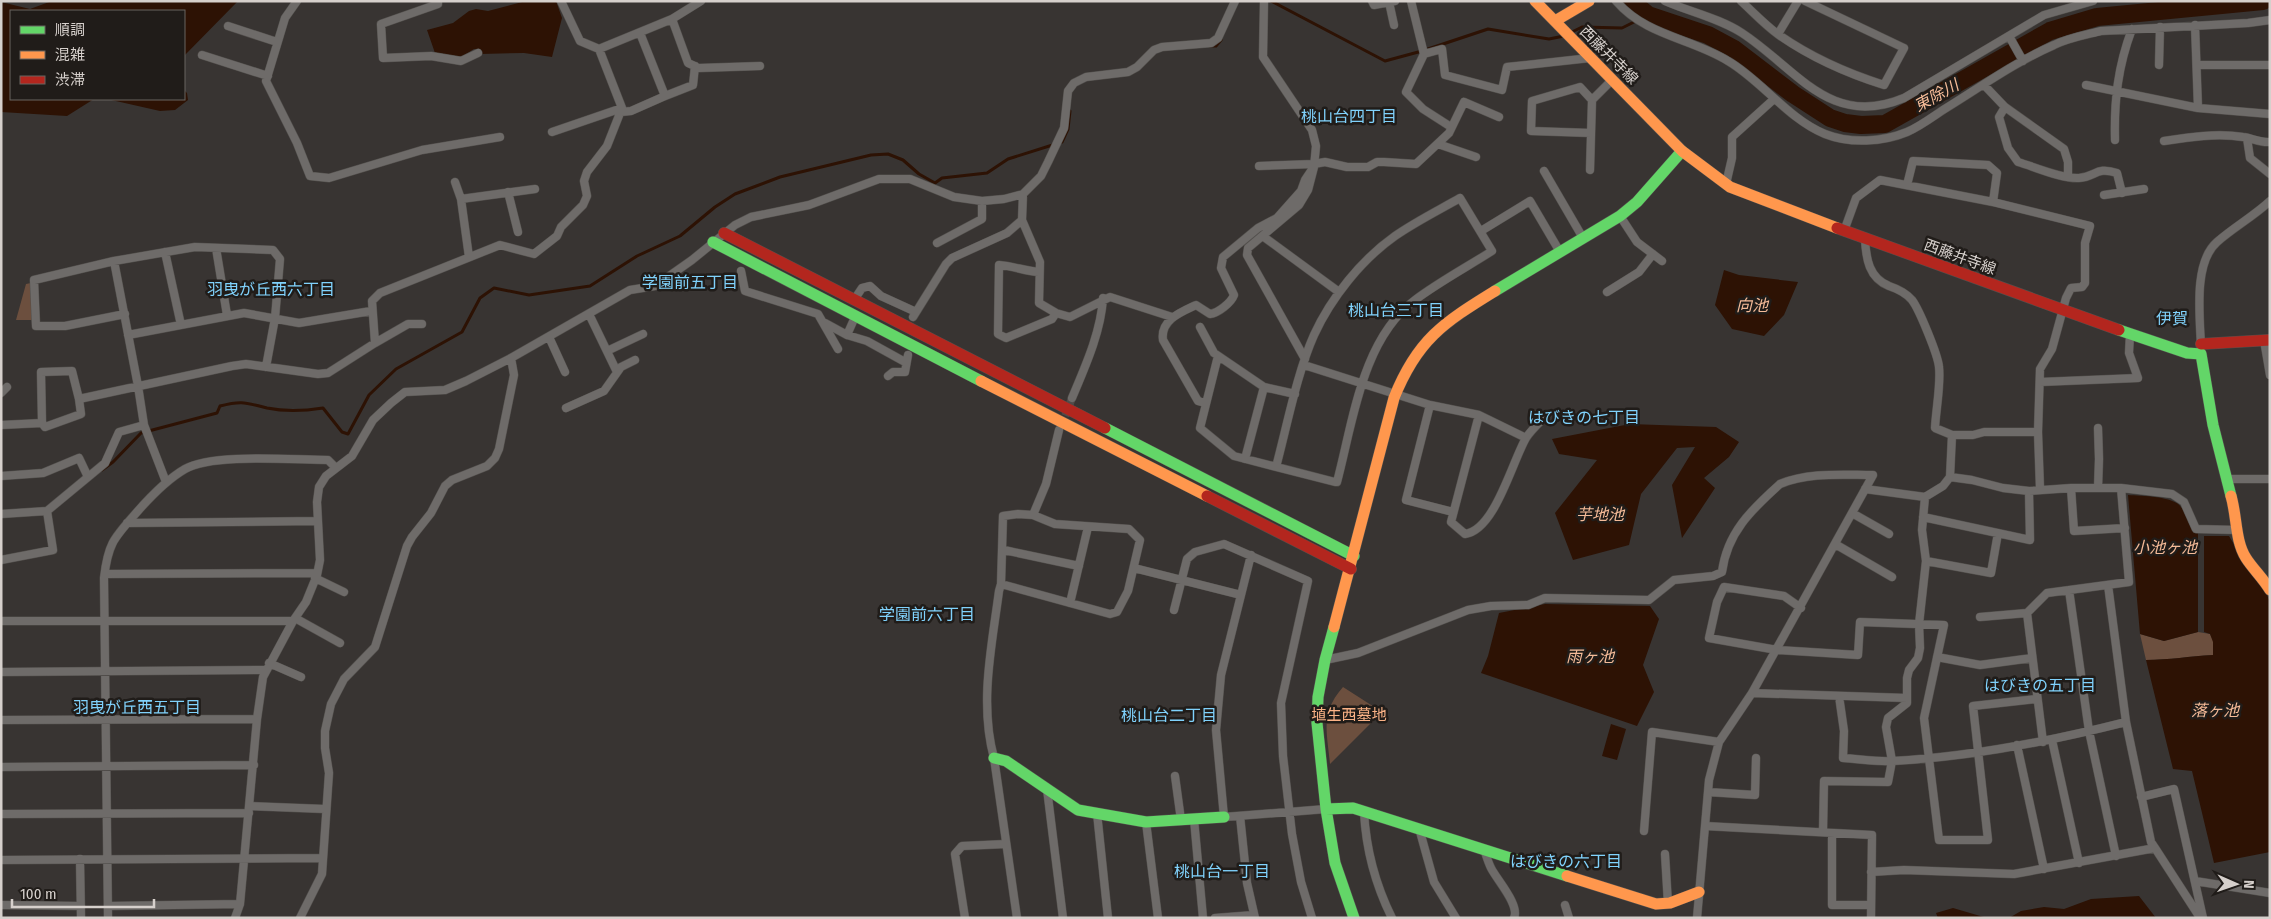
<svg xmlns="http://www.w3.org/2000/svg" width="2271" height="919" font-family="'Fira Sans Condensed','Noto Sans JP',sans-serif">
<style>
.green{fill:#6c4f3e}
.water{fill:#2d1204}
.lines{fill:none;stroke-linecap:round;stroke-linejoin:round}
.stream{stroke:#2d1204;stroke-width:3}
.river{stroke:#2d1204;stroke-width:18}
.street-tunnel{stroke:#504b49;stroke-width:8;stroke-dasharray:8 4;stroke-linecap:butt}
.street-casing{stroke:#53504d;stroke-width:9}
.fast-casing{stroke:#53504d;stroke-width:12}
.slow-casing{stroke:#53504d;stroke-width:12}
.jam-casing{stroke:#53504d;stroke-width:12}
.street{stroke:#6e6b69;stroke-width:8}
.fast{stroke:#63d668;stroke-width:11}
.slow{stroke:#ff974d;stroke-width:11}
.jam{stroke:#b3261e;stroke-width:11}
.labels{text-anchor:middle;stroke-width:5;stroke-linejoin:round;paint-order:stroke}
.street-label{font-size:15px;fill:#d6d0cc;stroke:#201c19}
.park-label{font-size:15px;fill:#fab286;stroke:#201c19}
.water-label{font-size:16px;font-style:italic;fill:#f5bb98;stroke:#201c19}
.neighbourhood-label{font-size:16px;fill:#80d2fc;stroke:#201c19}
</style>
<rect width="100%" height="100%" fill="#383432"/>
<path class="green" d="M 31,283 L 33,320 L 16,320 L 26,284 Z
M 2198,632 L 2210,634 L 2214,642 L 2213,655 C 2190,656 2169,660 2146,660 L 2140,634 L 2164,641 Z
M 1343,687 L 1382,712 L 1330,764 C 1327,732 1320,713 1343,687 Z"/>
<path class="water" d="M 52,1 L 238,1 L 184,56 L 184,11 L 11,11 L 11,99 L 94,99 L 67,116 L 1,112 L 1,2 L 30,9 Z
M 526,1 L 556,1 L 562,18 L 552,57 L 524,53 L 480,54 L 479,50 L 474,49 L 461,57 L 435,53 L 427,30 L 453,23 L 469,11 L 476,9 L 488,11 Z
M 184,90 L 187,93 L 188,100 L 175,110 L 160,111 L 107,99 L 184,99 Z
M 1724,270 L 1739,275 L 1798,282 L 1784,315 L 1764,336 L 1732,329 L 1715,305 Z
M 1630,424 L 1716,427 L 1739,442 L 1729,457 L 1704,478 L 1715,488 L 1682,538 L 1672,485 L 1695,447 L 1677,448 L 1641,494 L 1629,545 L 1573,560 L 1555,513 L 1597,460 L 1559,454 L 1552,439 Z
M 2128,495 C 2141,496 2174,496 2181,507 C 2189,517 2187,523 2198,533 L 2198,632 L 2164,641 L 2140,634 Z
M 2204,536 L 2229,536 L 2244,561 L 2259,576 L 2270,602 L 2270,852 L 2214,863 L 2192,771 L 2173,769 L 2146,660 C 2169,660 2190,656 2213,655 L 2213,642 L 2210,634 L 2204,632 Z
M 1545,604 L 1650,606 L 1659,619 L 1643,665 L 1654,692 L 1637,726 L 1481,673 L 1488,656 L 1499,613 Z
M 1611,724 L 1626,729 L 1617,760 L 1602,756 Z
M 2139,896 L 2156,918 L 2009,918 L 2021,911 L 2044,907 L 2064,909 L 2091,899 Z
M 1953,908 L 1987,918 L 1938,918 L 1936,913 Z"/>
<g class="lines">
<path class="stream" d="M 1271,1 L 1385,61 L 1422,51
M 1570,33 L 1582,27 L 1622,28 L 1648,15
M 1210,46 L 1216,46 L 1221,40
M 1428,49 L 1488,29 L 1549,39 L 1564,36
M 102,470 L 113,462 L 141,433 L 217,413 L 220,406 C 243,400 246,403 267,408 C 286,412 304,411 323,408 L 342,432 L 348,434 L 369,395 L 396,369 L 462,332 L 480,298 L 494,288 L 529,295 L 590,286 L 637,256 L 680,236 L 715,207 L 735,194 L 780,177 L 871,155 L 888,154 L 903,160 L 919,174 L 935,183 L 942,178 L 987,173 L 1008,159 L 1062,142 L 1068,129 L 1070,111"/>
<path class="river" d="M 1631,1 L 1648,15 L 1708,35 L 1734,49 L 1793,94 L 1830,118 L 1845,123 L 1861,125 L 1885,124 L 2050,31 L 2097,17 L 2263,1"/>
<path class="street-tunnel" d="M 1061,427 L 1072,398"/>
<defs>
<path id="street" d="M 297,1 L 285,18 L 266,81 L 297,143 L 310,176 L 329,178 L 422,150 L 500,137
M 438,1 L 438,4 L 381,24 L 383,58 L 431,56 L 461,61 L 478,53
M 1264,1 L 1263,57 L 1312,130 L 1316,146 L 1314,167 L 1308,190 L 1299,205 L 1248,248 L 1247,255 L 1305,359
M 1372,1 L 1374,5 L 1395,1
M 1411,1 L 1424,54 L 1406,92 L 1423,109 L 1451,127
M 1616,1 C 1646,36 1691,38 1728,61 C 1761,80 1788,119 1825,134 C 1850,144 1883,142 1907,132 C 1919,127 1931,118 1943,110 C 1979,88 2015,62 2054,45 C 2068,38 2085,35 2101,31 L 2248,23 L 2270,20
M 1665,1 C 1690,12 1719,18 1742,33 C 1797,69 1830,129 1904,98 L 2044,15 L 2093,1
M 1741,1 C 1753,12 1765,25 1779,35 C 1812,58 1846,73 1884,85 L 1904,48 L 1805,1
M 1389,2 L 1394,25
M 672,19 L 688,63 L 699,68 L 760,66
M 2195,25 L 2198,108
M 228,26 L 277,42
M 1778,34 L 1798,1
M 2009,36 L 2023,61
M 599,49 L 672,19 L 701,1
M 1424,54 L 1442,49 L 1445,75 L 1502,90 L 1507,67 L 1590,58
M 202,55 L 268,76
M 2159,65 L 2160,27
M 2197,65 L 2270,65
M 1984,85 L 2005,107 L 2064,149 L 2068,162 L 2068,177
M 2086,85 L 2198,108 L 2270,114
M 665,96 L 693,85 L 695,66
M 2005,107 L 1999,117 L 2008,148 L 2018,162 C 2035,167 2062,179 2079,178 C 2096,177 2096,166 2117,173 L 2122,193
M 621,112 L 631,111 L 665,96 L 640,33
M 552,132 L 622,108
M 1591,133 L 1531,131 L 1532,101 L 1580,87 L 1592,100
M 2247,138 L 2250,158 L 2270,174
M 2115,140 C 2114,100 2118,66 2132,29
M 2164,141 C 2190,137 2217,133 2243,137 C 2252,138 2260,143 2270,142
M 1438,144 L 1476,157
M 1259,166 L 1314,164 L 1325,162 L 1347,167 L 1368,167 L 1377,162 L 1384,162 L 1416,164 L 1449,133 L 1464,102 L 1499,117
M 1590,170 L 1592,100 L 1612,80
M 1544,171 L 1583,238
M 455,182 L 461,199 L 469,257
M 1726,184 L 1732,158 L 1732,137 L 1774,99
M 1907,185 L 1913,161 L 1988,165 L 1997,173 L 1993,202
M 508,192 L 518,232
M 1023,194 L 1022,220 L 1040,262 L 1039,303 L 1056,313 L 1070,317 L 1110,297 L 1172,317
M 2104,195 L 2144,189
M 461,199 L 535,189
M 1620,216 L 1637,242 L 1662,261
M 1481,231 L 1530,201 L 1560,252
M 1844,231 L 1856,198 L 1880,180 L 1993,202 L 2090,226 L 2085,243 L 2085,283 L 2082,287 L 2071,288 L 2066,298 L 2052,349 L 2040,369 L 2038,432 L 2040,489
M 1264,237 L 1339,292
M 1865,239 C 1866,259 1869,278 1889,286 C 1898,289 1906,293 1912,300 C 1919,309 1938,355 1939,367 C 1941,384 1936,409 1935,428 L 1952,435 L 1950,477 L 1972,480 L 2003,488 L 2029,491 L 2071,488 L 2121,488 L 2172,494 L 2184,502 L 2196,529 L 2237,530
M 937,243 L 982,219 L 982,201
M 216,248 L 227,315
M 165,252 L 181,325
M 114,261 L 138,386 L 144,425 L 166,482
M 741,271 L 745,291 L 818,314 L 838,349
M 1039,272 C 1025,271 1013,266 999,265 L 998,334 L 1006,338 L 1052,319 L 1056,313
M 1607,292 L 1639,272 L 1653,254
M 854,300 L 862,288 L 870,286 L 881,296 L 916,312
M 125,314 L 65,326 L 36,326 L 34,280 L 114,261 L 195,247 L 273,250 L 280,259 L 275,318 L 266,367
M 589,314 L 617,372
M 913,317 L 946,264 L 952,258 L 1007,233 L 1022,220
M 825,323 L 847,335 L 867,341 L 905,362
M 1200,327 L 1214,353 L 1264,387 L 1295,394
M 128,335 L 244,313 L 299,323 L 371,311
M 847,335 L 855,317
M 549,337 L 565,372
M 2264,340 L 2270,375
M 375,343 L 408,324 L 422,324
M 2201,347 C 2200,317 2193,263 2217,242 C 2234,227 2254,216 2270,201
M 607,351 L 643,334
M 1218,356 L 1200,428 L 1234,456 L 1335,482 L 1337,482 C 1353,422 1362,339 1415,300 C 1439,282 1467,267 1492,251 L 1460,198 C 1439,210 1415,222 1395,236 C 1361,260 1331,298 1314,335 C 1297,373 1287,426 1276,467
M 1304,365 L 1430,405 L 1479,415 L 1526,438
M 888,376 L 893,372 L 905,372 L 908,355
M 2040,382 L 2138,378 L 2129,353 L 2130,334
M 1,393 L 7,387
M 1072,398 C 1085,367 1101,332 1103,298
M 1206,403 L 1198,401 L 1163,340 C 1160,320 1181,312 1196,305 L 1210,314 C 1218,313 1231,303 1234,295 L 1221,268 L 1223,257 L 1258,228 L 1277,218 L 1301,191 L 1305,180 L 1311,171
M 1430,405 L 1406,500 L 1453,512
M 566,408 L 604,391 L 621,367 L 635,360
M 1479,415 L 1451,522 L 1465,534 C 1495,530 1512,462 1526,438 C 1531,430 1540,422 1547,415
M 42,423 L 41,372 L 72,371 L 79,399
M 1,425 L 42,423 L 45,427 L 81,414 L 79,399 L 232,366 L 246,364 L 318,374 L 328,373 L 375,343 L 372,301 L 380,293 L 500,245 L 534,254 L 557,236 L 561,227 L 583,205 L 587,196 L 584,181 L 587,172 L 607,146 L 622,108 L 599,49 L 580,41 L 561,1
M 1952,435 L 1973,435 L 1984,432 L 2038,432
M 1245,459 L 1264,387
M 1,476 L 43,473 L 79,458 L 88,477
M 2227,479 L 2270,479
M 2071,488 L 2074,531 L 2125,528
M 2098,488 L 2099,459 L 2098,428
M 1865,489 L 1925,497
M 1852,513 L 1889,534
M 1,514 L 47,511
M 1018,514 L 1033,515 L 1055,524 L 1129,529 L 1140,540 L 1128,591 L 1117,612 L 1110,614 L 1001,584 L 1003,516 Z
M 1033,515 L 1046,484 L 1059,430
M 1923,517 L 2030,540 L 2029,491
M 127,523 L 318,521
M 1835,544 L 1892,577
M 1004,550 L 1079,566
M 1251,555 L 1221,675 L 1216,730 L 1224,817 L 1326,809
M 1,560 L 53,550 L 47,511 L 105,463 L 119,432 L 144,425
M 1926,561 L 1991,573 L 1998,533
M 1134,568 L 1241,595
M 105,574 L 317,573
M 315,578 L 344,592
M 1001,584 L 999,591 C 992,645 979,703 994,758 L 1017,918
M 2108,585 L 2126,722 L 2151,842 L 2155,848
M 2069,590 L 2089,731 L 2116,856
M 1070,603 L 1088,527
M 1801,608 L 1784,596 L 1724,587 L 1717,602 L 1709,638 L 1777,650 L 1858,655 L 1860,622 L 1944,625 L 1924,718 L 1939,840 L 1988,840 L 1973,706 L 2037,699
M 1174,610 L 1187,559 L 1195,552 L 1224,544 L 1308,581 L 1281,703 L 1283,756 L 1292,834 L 1301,882 L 1312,918
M 1980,617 L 2027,613
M 295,618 L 340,643
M 1,621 L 293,621
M 1937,657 L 1980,665 L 2032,658
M 1325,660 L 1358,653 L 1468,610 L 1491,606 L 1528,605 L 1545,598 L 1649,600 L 1674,580 L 1713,576 L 1722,572 C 1727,533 1751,510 1780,484 C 1808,472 1842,475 1873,475 L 1752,693 L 1719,742 L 1709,780 L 1697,918
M 269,663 L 301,677
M 1,672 L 266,670
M 1752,693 L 1907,698
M 1839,696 L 1844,731 L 1843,758 C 1860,759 1877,762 1893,761 C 1970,757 2051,741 2126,722
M 1,720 L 257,719
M 2052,740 L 2079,863
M 2043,742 L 2027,613 L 2047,593 L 2129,582 L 2121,488
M 2017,745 L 2044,869
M 1,767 L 254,765
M 1175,776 L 1181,820
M 1047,789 L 1063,918
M 1708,792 L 1755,795 L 1756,758
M 2141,797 L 2174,789 L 2203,918
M 250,806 L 325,809
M 1364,812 C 1366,849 1375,884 1392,918
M 1097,813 L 1108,918
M 1,814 L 249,813
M 1240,816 L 1247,883 L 1255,918
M 1194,819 L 1203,918
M 1146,822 L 1158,918
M 1705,826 L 1872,835 L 1871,918
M 1419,828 L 1434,882 L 1456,918
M 1644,831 L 1652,732 L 1719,742
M 1823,832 L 1824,781 L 1888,782 L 1892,761 L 1886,727 L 1888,718 L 1907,703 L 1907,678 L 1909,670 L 1918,658 L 1920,648 L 1919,624 L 1926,561 L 1922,530 L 1925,497 L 1943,486 L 1950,477
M 1832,833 L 1832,905 L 1871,905
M 1484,849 C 1486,855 1488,862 1491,868 C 1497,880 1520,905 1514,918
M 1665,854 L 1668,904
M 80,859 L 81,918
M 1,860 L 323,858
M 1871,872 L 1904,870 L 2014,874 L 2155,848 L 2199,916 L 2202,918
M 2195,881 L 2270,893
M 1,905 L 81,906
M 1565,905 L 1569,918
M 108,906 L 240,904
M 108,918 L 104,578 C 108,543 114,538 137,512 C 151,496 166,480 185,469 C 213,453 292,460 328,460 L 335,467
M 235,918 L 240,904 L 257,719 L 263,677 L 293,621 L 306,602 L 317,575 L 320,560 L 317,502 L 319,487 L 326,476 L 352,456 L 373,420 L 391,403 L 405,392 L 445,390 L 466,381 L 511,358 L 630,290 L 655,286 L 692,260 L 735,225 L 751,217 L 809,205 L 879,179 L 910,179 L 954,197 L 982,201 L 1004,199 L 1023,194 L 1041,176 L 1048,162 L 1064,128 L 1068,91 L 1074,83 L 1086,77 L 1128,72 L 1137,67 L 1154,50 L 1162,47 L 1211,43 L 1218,38 L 1235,1
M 300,918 L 322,874 L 329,773 L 325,748 L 325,731 L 331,704 L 344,679 L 375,647 L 407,546 L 412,537 L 431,513 L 445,486 L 452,480 L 487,466 L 495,458 L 499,449 L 514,375 L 511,358
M 965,918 L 955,854 L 962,846 L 1006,844
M 1215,918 L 1254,915"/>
<path id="fast" d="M 713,242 L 981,381
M 1495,291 L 1620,216 L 1637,202 L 1682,151
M 2119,330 L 2187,353 L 2201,354 L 2213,425 L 2231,496
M 1105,428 L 1354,556
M 1334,627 L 1325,660 L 1318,697 L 1317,723 L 1326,809 L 1335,863 L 1354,918
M 994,758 L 1006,761 L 1078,810 L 1146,822 L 1224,817
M 1326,809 L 1353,808 L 1567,876"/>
<path id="slow" d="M 1535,1 L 1682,151 L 1730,187 L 1837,228
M 1555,21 L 1589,1
M 981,381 L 1207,496
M 2231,496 C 2237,516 2235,541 2246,558 C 2253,569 2263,578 2270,590
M 1334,627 L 1394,398 C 1417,340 1443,323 1495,291
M 1567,876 L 1656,904 L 1670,903 L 1699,892"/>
<path id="jam" d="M 1837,228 L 2119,330
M 724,233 L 1105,428
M 2201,344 L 2270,340
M 1207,496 L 1351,569"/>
</defs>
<use href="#street" class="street-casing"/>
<use href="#fast" class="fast-casing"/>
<use href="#slow" class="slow-casing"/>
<use href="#jam" class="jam-casing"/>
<use href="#street" class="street"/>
<use href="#fast" class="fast"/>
<use href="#slow" class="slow"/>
<use href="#jam" class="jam"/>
</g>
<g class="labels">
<g class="street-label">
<text transform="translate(1609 55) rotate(45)" y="5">西藤井寺線</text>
<text transform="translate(1960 257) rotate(20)" y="5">西藤井寺線</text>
</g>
<g class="park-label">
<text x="1349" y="720">埴生西墓地</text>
</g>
<g class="water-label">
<text transform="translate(1936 95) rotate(-29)" y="6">東除川</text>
<text x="1752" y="311">向池</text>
<text x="1600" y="520">芋地池</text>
<text x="2165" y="553">小池ヶ池</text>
<text x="1590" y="662">雨ヶ池</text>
<text x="2215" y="716">落ヶ池</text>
</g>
<g class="neighbourhood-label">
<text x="1349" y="122">桃山台四丁目</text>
<text x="690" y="288">学園前五丁目</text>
<text x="271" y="295">羽曳が丘西六丁目</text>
<text x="1396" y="316">桃山台三丁目</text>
<text x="2172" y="324">伊賀</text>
<text x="1584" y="423">はびきの七丁目</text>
<text x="927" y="620">学園前六丁目</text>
<text x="2040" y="691">はびきの五丁目</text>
<text x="137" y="713">羽曳が丘西五丁目</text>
<text x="1169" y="721">桃山台二丁目</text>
<text x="1566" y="867">はびきの六丁目</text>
<text x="1222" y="877">桃山台一丁目</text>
</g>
</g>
<rect width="2271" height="919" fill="none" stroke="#d6d0cc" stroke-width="5"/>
<rect x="10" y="10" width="175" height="90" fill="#201c19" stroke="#696461"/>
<rect x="20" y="26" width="25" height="8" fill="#63d668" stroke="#696461"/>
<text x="55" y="35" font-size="15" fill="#d6d0cc">順調</text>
<rect x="20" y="51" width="25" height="8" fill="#ff974d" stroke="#696461"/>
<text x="55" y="60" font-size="15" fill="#d6d0cc">混雑</text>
<rect x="20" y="76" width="25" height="8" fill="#b3261e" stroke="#696461"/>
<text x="55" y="85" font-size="15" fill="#d6d0cc">渋滞</text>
<g transform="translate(2236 884) rotate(92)" stroke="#201c19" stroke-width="4" paint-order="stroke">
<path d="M0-4L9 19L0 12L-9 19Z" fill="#d6d0cc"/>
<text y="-8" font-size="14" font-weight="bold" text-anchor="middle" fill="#d6d0cc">N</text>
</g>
<path d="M12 899v8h142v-8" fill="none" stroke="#d6d0cc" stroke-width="2.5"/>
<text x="20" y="899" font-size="15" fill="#d6d0cc" stroke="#201c19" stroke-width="4" paint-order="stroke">100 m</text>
</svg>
